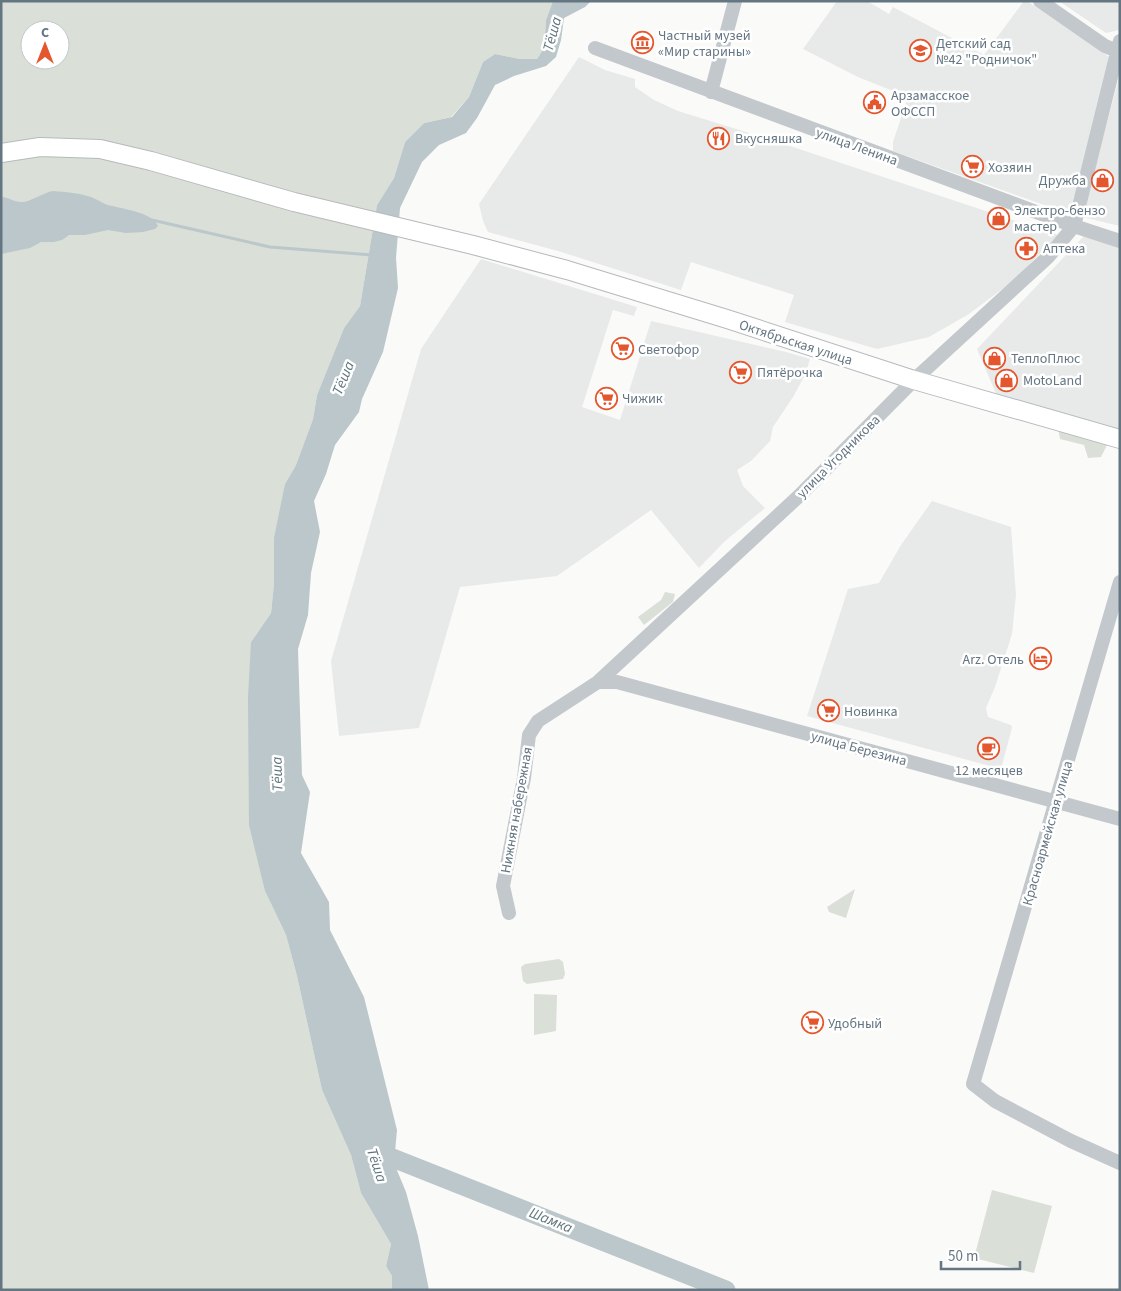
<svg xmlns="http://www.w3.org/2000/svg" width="1121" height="1291" font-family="'Source Sans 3',sans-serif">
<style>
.built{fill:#e8e9e9}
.green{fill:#dadfd7;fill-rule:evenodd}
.water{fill:#bbc7cb}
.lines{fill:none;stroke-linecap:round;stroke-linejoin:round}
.stream{stroke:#bbc7cb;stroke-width:3}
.river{stroke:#bbc7cb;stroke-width:19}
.major-casing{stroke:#b5babe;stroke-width:20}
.minor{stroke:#c3c8cc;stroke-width:14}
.major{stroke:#fff;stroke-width:18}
.labels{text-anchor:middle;stroke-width:5;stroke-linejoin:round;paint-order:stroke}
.poi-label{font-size:14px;fill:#657683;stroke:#fff;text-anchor:start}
.street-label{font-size:14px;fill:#657683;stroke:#fff}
.water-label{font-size:15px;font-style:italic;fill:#60757c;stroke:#fff}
</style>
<rect width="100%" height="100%" fill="#fafaf8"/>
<path class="built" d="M 837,1 L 867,1 L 889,14 L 893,7 L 984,55 L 1024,1 L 1027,1 L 1111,58 L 1069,214 L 893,151 L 893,142 L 908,97 L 858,77 L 803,49 Z
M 1059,1 L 1120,1 L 1119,30 L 1106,33 Z
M 579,57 L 605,70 L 635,79 L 635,87 L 654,100 L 678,111 L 772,140 L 1058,235 L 1013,281 L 969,314 L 929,337 L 877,349 L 785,322 L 794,295 L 691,262 L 681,290 L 558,251 L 488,232 L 483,221 L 479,204 Z
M 1120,74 L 1120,226 L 1082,217 Z
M 1084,236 L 1120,248 L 1120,429 L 997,396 L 977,349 Z
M 481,259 L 637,307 L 634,316 L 613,310 L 582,407 L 620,420 L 651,321 L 786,352 L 810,359 L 805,375 L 793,397 L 773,427 L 770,441 L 751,461 L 737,470 L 743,486 L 765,508 L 725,541 L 699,568 L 651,510 L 557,576 L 460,587 L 419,728 L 339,736 L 331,661 L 421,349 Z
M 932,501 L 1011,527 L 1016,595 L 1012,634 L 995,687 L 986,708 L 988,717 L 1011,725 L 1012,728 L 1001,769 L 807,716 L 848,589 L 879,583 L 901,545 Z"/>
<path class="green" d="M 1,1 L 553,1 L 546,20 L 544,48 L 537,59 L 520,59 L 495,54 L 483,62 L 469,97 L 451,117 L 424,123 L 405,142 L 394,178 L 377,205 L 360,306 L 344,328 L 317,395 L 313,419 L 296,465 L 285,484 L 271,613 L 251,642 L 265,891 L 286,935 L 297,976 L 322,1090 L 351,1155 L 361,1193 L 391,1244 L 386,1266 L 392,1276 L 392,1290 L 1,1290 ZM 30,30 L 60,30 L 60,60 L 30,60 Z
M 1058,427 L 1109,441 L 1101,457 L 1088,458 L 1084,445 L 1060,439 Z
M 665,592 L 675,594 L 673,602 L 644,625 L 638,617 L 661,600 Z
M 855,889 L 846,918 L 829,912 L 827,907 Z
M 559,959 L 563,962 L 565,974 L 563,979 L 527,984 L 523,981 L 521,967 L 525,964 Z
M 534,994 L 557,995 L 556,1031 L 534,1035 Z
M 992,1190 L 1052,1206 L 1034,1273 L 974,1258 Z"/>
<path class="water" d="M 553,1 L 591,1 L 585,7 L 564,18 L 561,40 L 556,57 L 546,66 L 514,76 L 495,85 L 477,118 L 466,133 L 439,145 L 422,162 L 400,208 L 396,258 L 398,288 L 383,352 L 362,399 L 359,412 L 335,445 L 326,474 L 314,501 L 320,532 L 311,573 L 308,615 L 298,649 L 302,775 L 310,792 L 301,853 L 329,902 L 330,930 L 364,997 L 397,1130 L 394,1163 L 406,1192 L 418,1236 L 429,1290 L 392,1290 L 392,1276 L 386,1266 L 391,1244 L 361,1193 L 351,1155 L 322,1090 L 297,976 L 286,935 L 265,891 L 249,825 L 248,698 L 251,642 L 271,613 L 274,584 L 274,538 L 285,484 L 296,465 L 313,419 L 317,395 L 344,328 L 360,306 L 377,205 L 394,178 L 405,142 L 424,123 L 452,117 L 469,97 L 483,62 L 495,54 L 520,59 L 537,59 L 544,48 L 546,20 Z
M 53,191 C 66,192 79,193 91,197 C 96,199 101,202 105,204 C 119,209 152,211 158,226 L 155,229 L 143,232 L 126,233 L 108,230 L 85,235 L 69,235 L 62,240 L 54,242 L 41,242 L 30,248 L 1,254 L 1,197 C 8,197 14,202 21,202 C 29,203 44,192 53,191 Z"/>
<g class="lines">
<path class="stream" d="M 152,220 L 270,247 L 372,255"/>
<path class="river" d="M 375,1151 L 726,1290"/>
<defs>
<path id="major" d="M 1,153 L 40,147 L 100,149 L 151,161 L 294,202 L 473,245 L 567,270 L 727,319 L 914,380 L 1120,439"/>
</defs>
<use href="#major" class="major-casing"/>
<path class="minor" d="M 1040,1 L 1105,46 L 1120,52
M 595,48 L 1074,226 L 1120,241
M 711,92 L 735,1
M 1120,582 L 973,1084 L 995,1101 L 1071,1141 L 1120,1163
M 598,682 L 617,682 L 1120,819
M 509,913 L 503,886 L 524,778 L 529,735 L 538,721 L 598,682 L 799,496 L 914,380 L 1048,257 L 1074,226 L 1120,41"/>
<use href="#major" class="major"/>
</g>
<defs>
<symbol id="museum-ring" viewBox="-11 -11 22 22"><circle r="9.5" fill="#fff" stroke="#e4572e" stroke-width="1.5"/><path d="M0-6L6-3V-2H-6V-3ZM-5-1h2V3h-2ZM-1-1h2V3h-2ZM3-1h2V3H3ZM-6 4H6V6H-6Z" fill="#e4572e"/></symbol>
<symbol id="school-ring" viewBox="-11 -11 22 22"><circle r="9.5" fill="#fff" stroke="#e4572e" stroke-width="1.5"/><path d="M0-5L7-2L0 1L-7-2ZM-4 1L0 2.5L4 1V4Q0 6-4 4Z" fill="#e4572e"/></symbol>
<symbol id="civic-ring" viewBox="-11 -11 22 22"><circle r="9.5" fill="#fff" stroke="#e4572e" stroke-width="1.5"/><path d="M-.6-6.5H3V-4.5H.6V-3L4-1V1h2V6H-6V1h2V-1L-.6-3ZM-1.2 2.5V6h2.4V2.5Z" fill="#e4572e"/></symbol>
<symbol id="restaurant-ring" viewBox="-11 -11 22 22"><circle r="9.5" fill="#fff" stroke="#e4572e" stroke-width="1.5"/><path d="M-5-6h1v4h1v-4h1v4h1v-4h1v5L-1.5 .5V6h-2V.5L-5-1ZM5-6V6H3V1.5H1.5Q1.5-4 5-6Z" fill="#e4572e"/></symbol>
<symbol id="supermarket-ring" viewBox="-11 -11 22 22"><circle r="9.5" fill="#fff" stroke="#e4572e" stroke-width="1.5"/><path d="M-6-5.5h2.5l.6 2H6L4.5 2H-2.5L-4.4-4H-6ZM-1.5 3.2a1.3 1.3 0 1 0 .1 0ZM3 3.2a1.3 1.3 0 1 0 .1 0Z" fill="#e4572e"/></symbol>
<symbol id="shop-ring" viewBox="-11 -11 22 22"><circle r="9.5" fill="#fff" stroke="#e4572e" stroke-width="1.5"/><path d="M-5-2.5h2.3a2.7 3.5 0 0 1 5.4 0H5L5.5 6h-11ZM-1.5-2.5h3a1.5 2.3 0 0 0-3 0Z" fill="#e4572e"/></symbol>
<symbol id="pharmacy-ring" viewBox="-11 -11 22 22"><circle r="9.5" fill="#fff" stroke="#e4572e" stroke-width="1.5"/><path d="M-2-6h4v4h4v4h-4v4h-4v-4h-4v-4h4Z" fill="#e4572e"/></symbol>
<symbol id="hotel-ring" viewBox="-11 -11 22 22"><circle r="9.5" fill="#fff" stroke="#e4572e" stroke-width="1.5"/><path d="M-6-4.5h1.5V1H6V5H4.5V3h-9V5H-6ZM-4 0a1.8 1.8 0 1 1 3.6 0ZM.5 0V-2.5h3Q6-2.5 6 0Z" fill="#e4572e"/></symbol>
<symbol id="cafe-ring" viewBox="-11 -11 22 22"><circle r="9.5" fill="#fff" stroke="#e4572e" stroke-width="1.5"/><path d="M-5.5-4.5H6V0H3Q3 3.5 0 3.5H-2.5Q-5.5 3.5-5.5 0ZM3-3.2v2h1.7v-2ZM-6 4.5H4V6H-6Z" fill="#e4572e"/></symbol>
</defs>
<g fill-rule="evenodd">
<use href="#museum-ring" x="630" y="30" width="25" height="25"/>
<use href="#school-ring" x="908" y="38" width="25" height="25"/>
<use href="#civic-ring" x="862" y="90" width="25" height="25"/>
<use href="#restaurant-ring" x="706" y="126" width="25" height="25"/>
<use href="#supermarket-ring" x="960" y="154" width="25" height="25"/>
<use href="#shop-ring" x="1090" y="168" width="25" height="25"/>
<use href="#shop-ring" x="986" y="206" width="25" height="25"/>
<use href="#pharmacy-ring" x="1014" y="236" width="25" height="25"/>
<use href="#supermarket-ring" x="610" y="336" width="25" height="25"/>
<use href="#shop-ring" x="982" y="346" width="25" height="25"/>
<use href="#supermarket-ring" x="728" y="360" width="25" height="25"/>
<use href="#shop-ring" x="994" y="368" width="25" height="25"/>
<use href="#supermarket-ring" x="594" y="386" width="25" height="25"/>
<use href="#hotel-ring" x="1028" y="646" width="25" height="25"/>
<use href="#supermarket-ring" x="816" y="698" width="25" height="25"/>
<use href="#cafe-ring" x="976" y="736" width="25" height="25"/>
<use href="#supermarket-ring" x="800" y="1010" width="25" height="25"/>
</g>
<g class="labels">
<g class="poi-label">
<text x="658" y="40">Частный музей<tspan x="658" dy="16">«Мир старины»</tspan></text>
<text x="936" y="48">Детский сад<tspan x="936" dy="16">№42 "Родничок"</tspan></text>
<text x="891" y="100">Арзамасское<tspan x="891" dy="16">ОФССП</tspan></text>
<text x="735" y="143">Вкусняшка</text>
<text x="988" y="172">Хозяин</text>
<text x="1086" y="185" text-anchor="end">Дружба</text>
<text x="1014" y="215">Электро-бензо<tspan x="1014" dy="16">мастер</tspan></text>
<text x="1043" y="253">Аптека</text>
<text x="638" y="354">Светофор</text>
<text x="1011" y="363">ТеплоПлюс</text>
<text x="757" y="377">Пятёрочка</text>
<text x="1023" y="385">MotoLand</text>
<text x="622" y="403">Чижик</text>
<text x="1024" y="664" text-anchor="end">Arz. Отель</text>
<text x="844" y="716">Новинка</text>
<text x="989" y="775" text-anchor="middle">12 месяцев</text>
<text x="828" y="1028">Удобный</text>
</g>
<g class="street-label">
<text transform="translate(857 146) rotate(20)" y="5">улица Ленина</text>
<text transform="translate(796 342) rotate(18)" y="5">Октябрьская улица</text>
<text transform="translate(838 456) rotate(-45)" y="5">улица Угодникова</text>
<text transform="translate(859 748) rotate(15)" y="5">улица Березина</text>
<text transform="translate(516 810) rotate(-80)" y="5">Нижняя набережная</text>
<text transform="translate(1047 833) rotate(-74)" y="5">Красноармейская улица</text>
</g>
<g class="water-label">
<text transform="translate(552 34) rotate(-75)" y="5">Тёша</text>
<text transform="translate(343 378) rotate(-68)" y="5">Тёша</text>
<text transform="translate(277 774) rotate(-92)" y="5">Тёша</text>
<text transform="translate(377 1165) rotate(72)" y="5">Тёша</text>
<text transform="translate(551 1220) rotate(22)" y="5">Шамка</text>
</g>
</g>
<rect width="1121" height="1291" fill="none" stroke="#657683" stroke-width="5"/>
<g transform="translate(45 45)"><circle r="24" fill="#ffffff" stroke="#c1c8cd"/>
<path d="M0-4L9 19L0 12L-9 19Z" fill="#e4572e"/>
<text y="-8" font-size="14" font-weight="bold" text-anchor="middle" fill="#657683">С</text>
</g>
<path d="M941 1261v8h79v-8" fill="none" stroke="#657683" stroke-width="2.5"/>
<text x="948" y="1261" font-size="15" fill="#657683" stroke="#ffffff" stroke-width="4" paint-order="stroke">50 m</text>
</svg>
